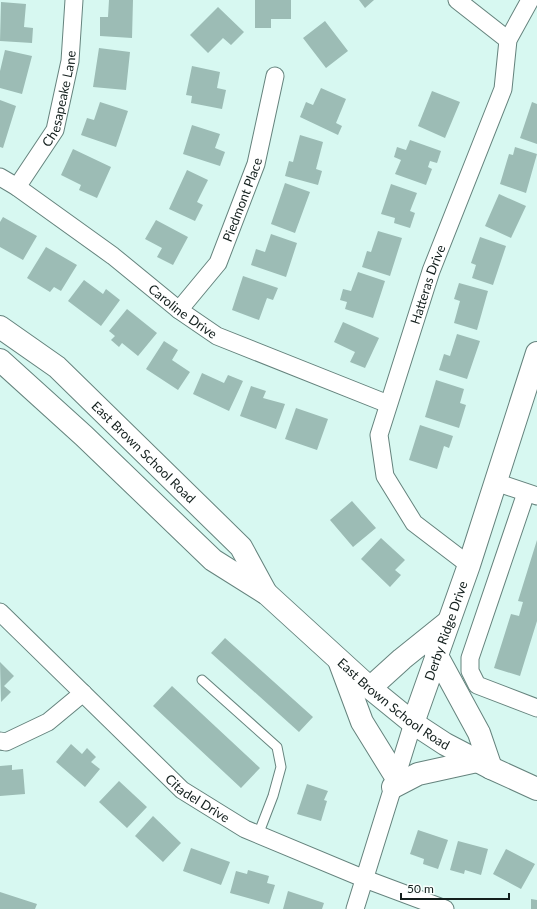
<svg xmlns="http://www.w3.org/2000/svg" width="537" height="909" font-family="Lato,sans-serif">
<style>
.building{fill:#9cbcb5}
.lines{fill:none;stroke-linecap:round;stroke-linejoin:round}
.lane-casing{stroke:#65837d;stroke-width:11}
.street-casing{stroke:#65837d;stroke-width:19}
.secondary-casing{stroke:#65837d;stroke-width:24}
.lane{stroke:#fff;stroke-width:9}
.street{stroke:#fff;stroke-width:17}
.secondary{stroke:#fff;stroke-width:22}
.labels{text-anchor:middle;stroke-width:4;stroke-linejoin:round;paint-order:stroke}
.street-label{font-size:13px;fill:#131f1d;stroke:#f8fffd}
</style>
<rect width="100%" height="100%" fill="#d7f8f1"/>
<path class="building" d="M 109,0 L 133,0 L 132,38 L 100,36 L 100,17 L 108,17 Z
M 255,0 L 291,0 L 291,19 L 271,19 L 271,28 L 255,28 Z
M 359,0 L 374,0 L 365,8 Z
M 1,2 L 26,4 L 24,27 L 33,28 L 32,43 L 0,41 Z
M 218,7 L 244,32 L 231,45 L 223,38 L 208,53 L 190,35 Z
M 325,21 L 348,51 L 326,68 L 303,38 Z
M 99,48 L 130,52 L 126,90 L 93,87 Z
M 5,50 L 32,56 L 22,94 L 0,88 L 0,71 Z
M 192,66 L 220,72 L 217,88 L 226,90 L 222,109 L 191,103 L 192,96 L 186,95 Z
M 321,88 L 346,99 L 336,123 L 342,126 L 338,135 L 300,117 L 306,102 L 313,105 Z
M 432,91 L 460,102 L 445,138 L 418,126 Z
M 0,100 L 16,106 L 3,148 L 0,147 Z
M 100,102 L 128,111 L 116,147 L 81,135 L 87,118 L 94,120 Z
M 532,102 L 537,104 L 537,144 L 520,138 Z
M 192,125 L 220,134 L 215,148 L 225,152 L 220,166 L 183,154 Z
M 300,135 L 323,142 L 316,169 L 322,171 L 318,185 L 285,176 L 289,161 L 293,162 Z
M 410,140 L 441,151 L 437,163 L 430,161 L 428,167 L 432,169 L 426,185 L 395,174 L 401,160 L 394,157 L 397,147 L 406,150 Z
M 515,147 L 537,154 L 526,193 L 500,184 L 509,154 L 513,155 Z
M 73,149 L 111,167 L 97,198 L 79,190 L 81,185 L 61,175 Z
M 187,170 L 208,180 L 197,202 L 203,205 L 195,221 L 169,209 Z
M 285,183 L 310,192 L 295,233 L 271,224 Z
M 391,184 L 417,193 L 410,211 L 415,213 L 410,228 L 394,223 L 395,218 L 381,214 Z
M 499,194 L 526,206 L 511,238 L 485,226 Z
M 3,217 L 37,236 L 23,260 L 0,247 L 0,222 Z
M 156,220 L 188,237 L 173,265 L 157,257 L 162,248 L 145,239 Z
M 378,231 L 402,238 L 390,276 L 362,267 L 367,251 L 371,252 Z
M 271,234 L 297,243 L 286,277 L 251,265 L 256,249 L 265,252 Z
M 480,237 L 506,246 L 493,285 L 472,278 L 476,265 L 471,263 Z
M 46,247 L 77,265 L 61,291 L 54,287 L 50,292 L 27,278 Z
M 358,272 L 385,281 L 373,318 L 345,309 L 347,302 L 340,300 L 343,289 L 351,291 Z
M 243,276 L 278,288 L 273,300 L 267,298 L 259,320 L 232,310 Z
M 84,280 L 103,294 L 106,289 L 120,300 L 101,326 L 68,301 Z
M 459,283 L 488,291 L 477,330 L 454,323 L 460,301 L 454,299 Z
M 127,309 L 157,333 L 138,356 L 122,343 L 119,347 L 111,340 L 115,336 L 109,331 Z
M 343,322 L 379,338 L 365,368 L 350,362 L 355,352 L 334,342 Z
M 457,334 L 480,341 L 467,379 L 439,370 L 444,354 L 450,356 Z
M 164,341 L 178,350 L 172,360 L 190,372 L 178,390 L 146,369 Z
M 202,373 L 224,383 L 228,375 L 243,381 L 229,411 L 193,394 Z
M 436,380 L 464,389 L 460,403 L 466,405 L 459,428 L 425,417 Z
M 251,386 L 266,391 L 263,398 L 285,404 L 276,429 L 240,416 Z
M 296,408 L 328,419 L 317,450 L 285,439 Z
M 420,425 L 453,436 L 449,448 L 444,446 L 437,469 L 409,460 Z
M 352,501 L 376,528 L 353,547 L 330,520 Z
M 381,538 L 405,560 L 395,570 L 401,575 L 390,587 L 361,559 Z
M 537,540 L 537,621 L 520,676 L 494,668 L 511,614 L 519,616 L 523,602 L 518,601 Z
M 225,638 L 313,717 L 299,732 L 211,653 Z
M 0,662 L 14,676 L 4,686 L 11,692 L 1,702 Z
M 172,686 L 260,768 L 241,788 L 153,706 Z
M 71,744 L 82,754 L 87,748 L 96,757 L 91,762 L 100,769 L 85,787 L 56,762 Z
M 12,765 L 12,770 L 23,769 L 25,794 L 0,796 L 0,766 Z
M 119,781 L 147,807 L 127,828 L 99,802 Z
M 307,784 L 328,791 L 324,800 L 327,801 L 321,821 L 297,814 Z
M 153,816 L 181,843 L 163,862 L 135,836 Z
M 418,830 L 448,840 L 438,869 L 423,864 L 424,859 L 410,854 Z
M 458,841 L 488,849 L 481,875 L 465,870 L 464,874 L 450,870 Z
M 191,848 L 230,862 L 221,885 L 183,871 Z
M 506,849 L 535,864 L 521,889 L 493,874 Z
M 248,870 L 269,876 L 267,883 L 275,885 L 269,904 L 230,893 L 236,871 L 247,874 Z
M 288,891 L 324,903 L 322,909 L 283,909 Z
M 0,892 L 37,904 L 35,909 L 0,909 Z
M 531,899 L 537,900 L 537,909 L 531,909 Z"/>
<g class="lines">
<defs>
<path id="lane" d="M 202,680 L 277,747 L 281,767 L 273,796 L 258,835"/>
<g id="street">
<path d="M 457,0 L 508,40"/>
<path id="s1" d="M 0,177 L 17,187 L 113,256 L 179,310 L 217,336 L 388,404"/>
<path id="s2" d="M 17,187 L 55,130 L 70,61 L 74,0"/>
<path id="s3" d="M 179,310 L 218,263 L 256,164 L 275,76"/>
<path d="M 495,482 L 537,496"/>
<path d="M 526,493 L 470,658 L 470,671 L 477,685 L 537,708"/>
<path id="s4" d="M 469,565 L 414,523 L 385,476 L 379,435 L 431,271 L 503,89 L 508,40 L 530,0"/>
<path id="s5" d="M 0,612 L 182,790 L 245,829 L 365,879 L 445,909"/>
<path d="M 0,741 L 6,742 L 48,722 L 83,693"/>
<path d="M 355,909 L 413,723"/>
</g>
<g id="secondary">
<path id="s6" d="M 0,327 L 57,367 L 241,547 L 266,593"/>
<path id="s7" d="M 0,360 L 84,436 L 213,560 L 267,594 L 370,688 L 413,723 L 445,744 L 491,768 L 537,789"/>
<path d="M 436,654 L 479,733 L 491,768"/>
<path d="M 340,663 L 362,722 L 396,777"/>
<path d="M 370,688 L 402,659 L 448,622"/>
<path id="s8" d="M 413,723 L 469,565 L 537,353"/>
<path d="M 393,787 L 418,774 L 477,761"/>
</g>
</defs>
<use href="#lane" class="lane-casing"/>
<use href="#street" class="street-casing"/>
<use href="#secondary" class="secondary-casing"/>
<use href="#lane" class="lane"/>
<use href="#street" class="street"/>
<use href="#secondary" class="secondary"/>
</g>
<g class="labels">
<g class="street-label">
<text dy="5" stroke="none"><textPath href="#s2" startOffset="100">Chesapeake Lane</textPath></text>
<text dy="5" stroke="none"><textPath href="#s3" startOffset="129">Piedmont Place</textPath></text>
<text dy="5" stroke="none"><textPath href="#s4" startOffset="324">Hatteras Drive</textPath></text>
<text dy="5" stroke="none"><textPath href="#s1" startOffset="227">Caroline Drive</textPath></text>
<text dy="5" stroke="none"><textPath href="#s6" startOffset="191">East Brown School Road</textPath></text>
<text dy="5" stroke="none"><textPath href="#s8" startOffset="98">Derby Ridge Drive</textPath></text>
<text dy="5" stroke="none"><textPath href="#s7" startOffset="524">East Brown School Road</textPath></text>
<text dy="5" stroke="none"><textPath href="#s5" startOffset="272">Citadel Drive</textPath></text>
</g>
</g>
<path d="M401 893v6h108v-6" fill="none" stroke="#131f1d" stroke-width="2"/>
<text x="407" y="893" font-size="12" fill="#131f1d" stroke="#f8fffd" stroke-width="3" paint-order="stroke">50 m</text>
</svg>
